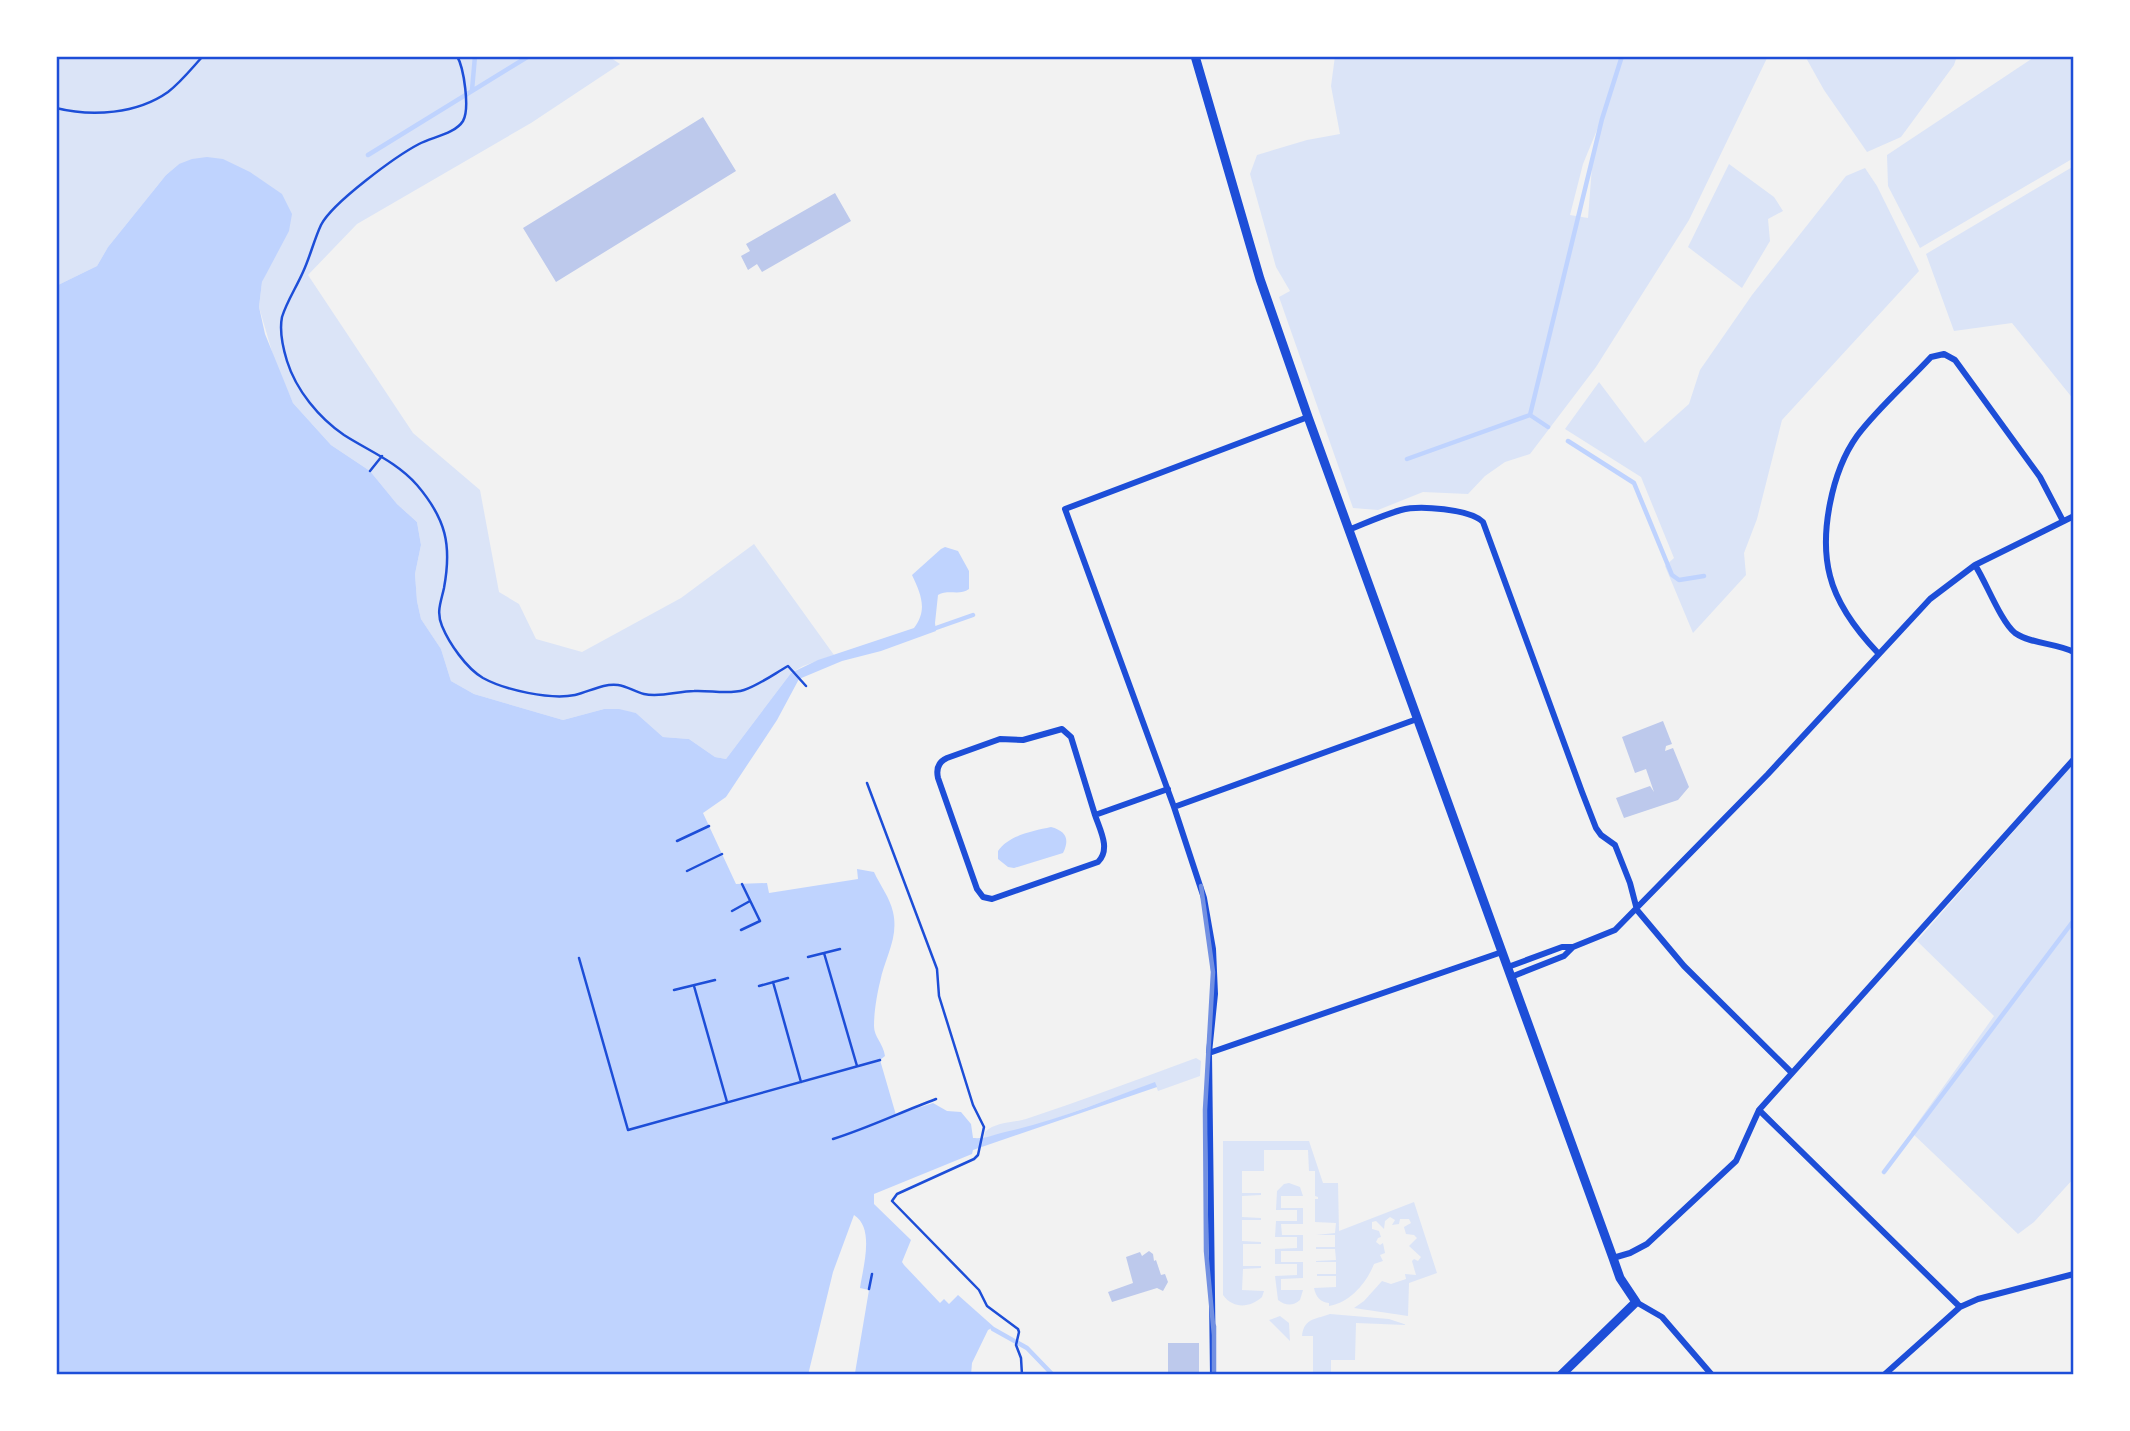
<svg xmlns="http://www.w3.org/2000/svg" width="2130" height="1431" font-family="Poppins,sans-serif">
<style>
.green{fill:#dbe4f7;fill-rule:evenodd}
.water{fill:#bfd3fe}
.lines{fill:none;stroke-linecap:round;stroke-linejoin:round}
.stream{stroke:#bfd3fe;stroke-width:4.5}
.building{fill:#bdc9ec}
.path{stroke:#1d4ed8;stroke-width:2.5}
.minor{stroke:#1d4ed8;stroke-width:6}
.secondary{stroke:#1d4ed8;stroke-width:9}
.rail{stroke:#7290e2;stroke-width:4.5}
.neatline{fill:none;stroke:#1d4ed8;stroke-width:2.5}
</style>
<rect width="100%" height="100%" fill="#f2f2f2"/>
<path class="green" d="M 56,56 L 608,56 L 620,64 L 531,123 L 357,224 L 308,275 L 413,433 L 480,490 L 499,592 L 519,604 L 536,639 L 582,652 L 681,598 L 754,544 L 834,655 L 803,666 L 791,673 L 726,759 L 715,757 L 689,739 L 663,737 L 636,713 L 604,709 L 563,720 L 474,694 L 451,681 L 441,649 L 421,619 L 417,601 L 415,574 L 421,545 L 417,522 L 397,504 L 370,471 L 331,445 L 293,403 L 275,362 L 259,307 L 262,282 L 274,256 L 179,164 L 166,175 L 108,247 L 97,266 L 56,286 Z
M 1335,56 L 1768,56 L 1689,220 L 1596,367 L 1530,454 L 1505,462 L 1485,476 L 1468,494 L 1423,492 L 1378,510 L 1353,508 L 1279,297 L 1290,291 L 1276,267 L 1250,174 L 1257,155 L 1307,140 L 1340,134 L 1331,86 ZM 1599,125 L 1593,154 L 1588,218 L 1570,215 L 1583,164 Z
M 1805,56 L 1957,56 L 1954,65 L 1901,137 L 1867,152 L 1824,90 Z
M 2036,56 L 2074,56 L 2074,160 L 2072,159 L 1920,248 L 1888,186 L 1887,155 Z
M 1729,164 L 1774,197 L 1783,211 L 1768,219 L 1770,241 L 1742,288 L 1688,247 Z
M 2074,166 L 2074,400 L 2012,323 L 1954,331 L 1926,254 Z
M 1865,168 L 1877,186 L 1919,271 L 1782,420 L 1757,519 L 1744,553 L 1746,575 L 1693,633 L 1665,566 L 1674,558 L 1641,477 L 1565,429 L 1599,382 L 1645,443 L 1689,404 L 1700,370 L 1752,295 L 1846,176 Z
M 2074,763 L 2074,1178 L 2034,1222 L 2018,1234 L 1911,1132 L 1994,1016 L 1917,941 Z
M 1196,1058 L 1201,1061 L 1200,1076 L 1158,1091 L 1155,1083 L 1026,1129 L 984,1138 L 985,1132 C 995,1122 1013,1123 1026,1119 C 1083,1100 1139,1079 1196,1058 Z
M 1223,1141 L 1309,1141 L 1323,1183 L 1338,1183 L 1339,1231 L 1414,1202 L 1437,1273 L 1409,1283 L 1408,1316 L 1354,1308 L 1364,1301 L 1382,1281 L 1391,1284 L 1406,1279 L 1405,1274 L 1416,1275 L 1412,1261 L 1414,1259 L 1418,1261 L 1421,1257 L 1409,1246 L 1417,1238 L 1414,1235 L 1406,1234 L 1404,1227 L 1411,1223 L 1409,1219 L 1400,1219 L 1399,1224 L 1392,1225 L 1395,1220 L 1390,1217 L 1385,1221 L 1384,1229 L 1376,1221 L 1372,1222 L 1372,1229 L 1379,1231 L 1381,1237 L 1378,1238 L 1376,1242 L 1380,1245 L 1383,1243 L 1385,1253 L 1380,1255 L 1383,1261 L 1374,1264 C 1367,1282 1350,1303 1329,1306 L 1329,1303 C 1320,1302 1316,1297 1314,1288 L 1336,1287 L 1336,1276 L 1317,1276 L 1317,1274 L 1336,1274 L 1336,1262 L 1316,1262 L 1316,1261 L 1336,1260 L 1335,1249 L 1316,1249 L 1316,1247 L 1335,1247 L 1335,1235 L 1316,1235 L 1335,1233 L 1336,1223 L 1315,1222 L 1315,1199 L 1318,1199 L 1318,1197 L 1315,1196 L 1315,1171 L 1309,1171 L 1308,1150 L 1264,1150 L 1264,1171 L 1242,1171 L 1242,1193 L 1261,1193 L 1261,1195 L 1242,1196 L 1242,1217 L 1261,1218 L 1261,1220 L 1242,1220 L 1242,1241 L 1261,1242 L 1261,1244 L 1243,1244 L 1243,1266 L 1261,1266 L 1261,1268 L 1243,1269 L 1242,1290 L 1264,1291 L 1262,1297 C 1250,1308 1233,1309 1223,1295 Z
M 1289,1183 L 1300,1187 L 1303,1196 L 1281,1196 L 1281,1208 L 1303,1208 L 1303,1224 L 1281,1224 L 1282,1235 L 1303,1235 L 1303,1251 L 1281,1251 L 1281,1262 L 1303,1262 L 1303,1278 L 1281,1279 L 1281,1290 L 1303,1290 L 1300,1300 C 1293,1306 1286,1306 1278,1300 L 1275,1276 L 1297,1275 L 1297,1264 L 1275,1264 L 1275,1249 L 1297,1248 L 1297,1237 L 1275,1237 L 1276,1221 L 1297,1221 L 1297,1210 L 1276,1210 L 1277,1191 L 1284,1184 Z
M 1330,1314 L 1389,1319 L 1407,1325 L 1356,1323 L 1355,1360 L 1331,1360 L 1331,1375 L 1313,1375 L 1313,1336 L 1302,1336 C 1304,1317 1318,1319 1330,1314 Z
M 1280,1316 L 1289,1323 L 1290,1341 L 1269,1320 Z"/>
<path class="water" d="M 207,157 L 223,159 L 250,172 L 282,194 L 292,214 L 289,231 L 262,282 L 259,307 L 265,334 L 293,403 L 331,445 L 370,471 L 397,504 L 417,522 L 421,545 L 415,574 L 417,601 L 421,619 L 441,649 L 451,681 L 474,694 L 563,720 L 604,709 L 619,709 L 636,713 L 663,737 L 689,739 L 715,757 L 726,759 L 791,673 L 818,660 L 914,628 C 928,610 921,594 912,575 L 941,549 L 945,547 L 958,551 L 969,571 L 969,589 C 960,596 948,589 938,595 L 935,623 L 936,631 L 881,651 L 842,661 L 799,679 L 777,720 L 726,797 L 703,813 L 736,884 L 767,883 L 769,893 L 858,879 L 857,869 L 874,872 C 880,885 890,898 893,912 C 899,938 885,957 880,982 C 877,994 874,1012 874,1026 C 874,1037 883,1043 885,1056 L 880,1060 L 896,1115 L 933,1103 L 947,1111 L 961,1112 L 971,1124 L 973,1138 C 986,1139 993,1135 1005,1132 C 1056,1121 1106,1100 1155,1082 L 1157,1087 L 973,1150 L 972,1154 L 874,1194 L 874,1204 L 911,1240 L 902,1262 L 904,1265 L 940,1303 L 944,1299 L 949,1304 L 958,1295 L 994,1327 L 988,1330 L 972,1363 L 971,1375 L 864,1375 L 855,1373 L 869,1290 L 860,1288 C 863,1267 875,1228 854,1215 L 833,1272 L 808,1375 L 56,1375 L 56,286 L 97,266 L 108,247 L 166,175 L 179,164 L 192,159 Z
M 1051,827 C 1066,831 1070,839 1063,853 L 1014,868 L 1008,867 L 998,859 L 998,851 C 1009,835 1033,831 1051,827 Z"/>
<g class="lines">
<path class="stream" d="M 472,90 L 475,56
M 368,155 L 529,56
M 1530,415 L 1548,427
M 1568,441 L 1634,483 L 1672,575 L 1679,580 L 1704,576
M 1407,459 L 1530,415 L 1602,119 L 1622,56
M 936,628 L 973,615
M 1884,1172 L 2074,920
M 993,1329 L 1027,1348 L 1053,1375"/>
</g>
<path class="building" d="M 703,117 L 736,171 L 556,282 L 523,228 Z
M 835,193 L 851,221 L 762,272 L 757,264 L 748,270 L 741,256 L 750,251 L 746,244 Z
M 1663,721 L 1672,744 L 1666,746 L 1665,751 L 1673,748 L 1689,787 L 1678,800 L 1624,818 L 1616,798 L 1650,786 L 1654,792 L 1646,769 L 1635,773 L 1622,737 Z
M 1149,1251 L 1153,1254 L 1154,1261 L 1156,1260 L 1161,1275 L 1165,1274 L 1168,1282 L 1163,1291 L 1157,1288 L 1112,1302 L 1108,1292 L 1133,1283 L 1126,1257 L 1140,1252 L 1142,1256 Z
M 1168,1343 L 1199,1343 L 1199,1375 L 1168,1375 Z"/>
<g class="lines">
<path class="path" d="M 457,56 C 464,68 470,109 463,121 C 455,134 432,137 419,144 C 396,156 332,203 321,225 C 314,240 310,257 303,272 C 296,288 287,301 282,317 C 279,332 283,348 287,361 C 296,390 319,418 344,435 C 369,451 397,462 417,485 C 446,519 452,545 444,588 C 441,602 436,612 442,626 C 449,643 466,668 483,678 C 505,690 550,700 575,695 C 589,692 603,683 618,685 C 627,686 635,692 644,694 C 660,698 678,691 694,691 C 710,690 728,695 744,690 C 759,685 774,674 788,666 L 806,686
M 56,108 C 92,117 137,114 168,92 C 181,82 192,68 203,56
M 370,471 L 382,456
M 867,783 L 937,969 L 939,996 L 973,1105 L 984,1127 L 978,1155 L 974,1159 L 897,1194 L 892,1201 L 979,1290 L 987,1306 L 1018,1329 L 1019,1332 L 1016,1345 L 1021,1358 L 1022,1375
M 677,841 L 709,826
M 687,871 L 722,854
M 732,911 L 750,901
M 741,930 L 760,921 L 742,884
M 824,953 L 857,1066
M 808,957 L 840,949
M 579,958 L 628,1130 L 880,1060
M 773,982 L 801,1082
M 694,986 L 727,1102
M 759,986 L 788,978
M 674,990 L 715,980
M 833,1139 C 868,1128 901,1112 936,1099
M 869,1289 L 872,1274"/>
<path class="minor" d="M 1348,530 C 1366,523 1383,515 1401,510 C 1419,505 1470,509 1483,522 L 1582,792 L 1596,828 L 1601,835 L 1615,845 L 1630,883 L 1637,910 L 1684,966 L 1792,1073
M 1975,565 C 1986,582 2001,622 2015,633 C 2031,644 2056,643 2074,652
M 1878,653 C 1858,632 1837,604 1830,576 C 1819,534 1832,471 1857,436 C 1877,409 1908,382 1931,357 L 1944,354 L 1955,360 L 2040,477 L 2063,521
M 1174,807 L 1417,719
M 1095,815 L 1071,737 L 1062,729 L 1023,740 L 1000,739 L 947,758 C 938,762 936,769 938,778 L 977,889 L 983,897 L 992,899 L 1098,862 C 1111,849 1100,830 1095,815 L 1168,789
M 1508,967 L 1562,947 L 1573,947
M 1511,977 L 1564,956 L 1573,947 L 1615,930 L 1768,774 L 1930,599 L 1975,565 L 2074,516
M 1209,1053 L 1502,952
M 1759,1110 L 1960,1307
M 1613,1258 L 1630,1253 L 1647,1244 L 1736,1161 L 1759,1110 L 2074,759
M 1636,1302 L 1662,1317 L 1712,1375
M 1213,1375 L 1209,1053 L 1215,994 L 1213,949 L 1204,898 L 1174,807 L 1065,509 L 1308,417
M 1884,1375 L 1960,1307 L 1978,1299 L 2074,1274"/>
<path class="secondary" d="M 1195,56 L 1260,279 L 1308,417 L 1613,1258 L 1620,1278 L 1636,1302 L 1561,1375"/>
<path class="rail" d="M 1201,886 L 1213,972 L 1205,1110 L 1206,1251 L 1214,1335
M 1214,1326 L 1214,1375"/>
</g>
<rect width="2130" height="1431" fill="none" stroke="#ffffff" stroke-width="116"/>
<rect x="58" y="58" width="2014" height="1315" class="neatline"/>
</svg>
